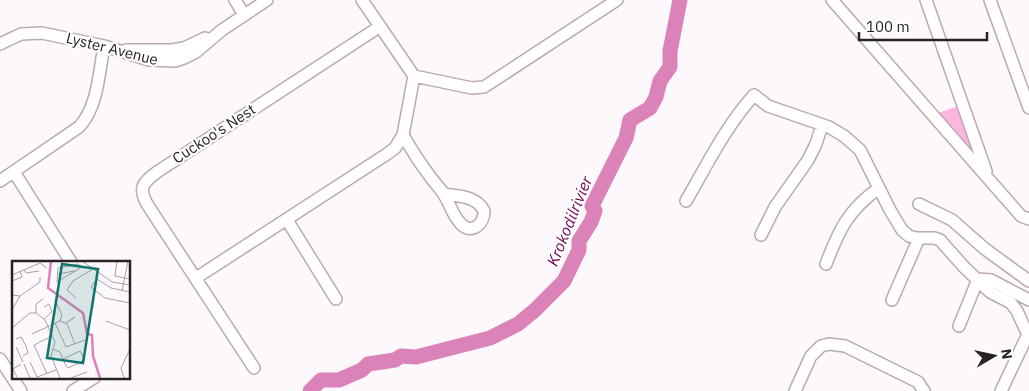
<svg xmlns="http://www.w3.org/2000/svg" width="1029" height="391" font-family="'IBM Plex Sans',sans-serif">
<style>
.green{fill:#fcb6e0}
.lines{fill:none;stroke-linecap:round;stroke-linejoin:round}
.river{stroke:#db83b9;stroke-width:15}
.minor-casing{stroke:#bca8b3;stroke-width:14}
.minor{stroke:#fff;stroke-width:11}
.labels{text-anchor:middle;stroke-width:4.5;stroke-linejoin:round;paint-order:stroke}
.street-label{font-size:15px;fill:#282125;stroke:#fff}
.water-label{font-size:16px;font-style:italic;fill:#710155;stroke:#fff}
.inset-river{fill:none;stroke:#db83b9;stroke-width:2.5}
.inset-road{fill:none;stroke:#a8a2a5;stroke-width:1}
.view{fill:#0f766e;fill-opacity:0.15;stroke:#0f766e;stroke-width:2.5}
.inset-edge{fill:none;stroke:#282125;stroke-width:2.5}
</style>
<rect width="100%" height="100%" fill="#fdf8fb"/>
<path class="green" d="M 958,106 L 976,157 L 938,113 Z"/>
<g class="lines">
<path class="river" d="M 310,391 L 321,380 L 339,380 L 362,370 L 368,364 L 395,360 L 401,356 L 416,357 L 490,338 L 518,324 L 535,310 L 564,281 L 579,250 L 579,241 L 591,222 L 595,211 L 592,206 L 626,138 L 630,120 L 650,108 L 656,97 L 660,81 L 670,67 L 670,51 L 680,0"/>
<defs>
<path id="minor" d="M 235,0 L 244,15
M 832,0 L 1021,216 L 1029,219
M 926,0 L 986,171
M 990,0 L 1029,108
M 0,44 L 21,34 L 42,33 L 104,46 L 149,60 L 175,61 L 184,58 L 196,52 L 222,30 L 267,0
M 126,50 L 172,50 L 184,48 L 205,38
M 414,76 L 472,88 L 484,87 L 617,0
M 403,135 C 411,149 419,162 429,175 C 433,181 439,187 443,193 C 450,203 452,215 461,224 C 472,235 484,224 484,211 C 477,196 458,196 444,194
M 14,172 L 71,262
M 0,181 L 79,127 C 98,107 99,72 104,46
M 686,201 C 707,165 726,126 754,95 L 768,106 L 829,127 L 844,136 L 860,150 L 890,210 L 902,230 L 909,236 L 916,238 L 934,238 L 940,240 L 964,267 L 990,292 L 1011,303 L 1017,311 L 1028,335
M 919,204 L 952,220 L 985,249 L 1029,281
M 287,220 L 336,299
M 761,235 L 775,207 L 808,160 L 816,144 L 822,125
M 826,264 C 839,230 848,210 879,188
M 196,278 L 387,154 L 395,148 L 403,135 L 414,76 L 362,0
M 978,279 L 991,280 L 1029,300
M 892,300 L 919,238
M 959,326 L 978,279
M 0,359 L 21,391
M 254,368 L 147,204 C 138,187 143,183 157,172 L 379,27
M 73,391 L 95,377
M 795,391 L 811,356 L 821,346 L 829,344 L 845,346 L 918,382 L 924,391
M 1001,391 L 1029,332"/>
</defs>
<use href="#minor" class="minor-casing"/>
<use href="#minor" class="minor"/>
</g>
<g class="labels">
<g class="street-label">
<text transform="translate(112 49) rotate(14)" y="5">Lyster Avenue</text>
<text transform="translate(214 134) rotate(-33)" y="5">Cuckoo's Nest</text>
</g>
<g class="water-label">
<text transform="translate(569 221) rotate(-68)" y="6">Krokodilrivier</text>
</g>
</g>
<g transform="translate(12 261)">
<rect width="118" height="118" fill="#fdf8fb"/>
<path class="inset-river" d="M 39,0 L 36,27 L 71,52 L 75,73 L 80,74 L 81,95 L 88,117"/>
<path class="inset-road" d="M 70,0 L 100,21 L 118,24M 105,0 L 103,15 L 118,18M 66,3 L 70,6 L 45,21 L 46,7 ZM 12,9 L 14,12 L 27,10M 45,13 L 63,10M 0,14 L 28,2 L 35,7M 0,20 L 10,16 L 8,10M 110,30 L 116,0M 118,31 L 99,27 L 85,18 L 79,26 L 93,37 L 118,42M 0,34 L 8,35 L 28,21 L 28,16M 64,37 L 55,29 L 61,20 L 81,8M 43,39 L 50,54 L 48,60M 32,46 L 37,43 L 40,51 L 32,58M 0,49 L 8,35M 24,52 L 24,43 L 31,38M 94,60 L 118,69M 43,62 L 54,86 L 73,79M 54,62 L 63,56 L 59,59M 0,67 L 18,52 L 24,52 L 33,59 L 43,81 L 39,95 L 48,117M 20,73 L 48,60 L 55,63 L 63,83M 4,78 L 9,76 L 14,85 L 16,92 L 11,95M 4,86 L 11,101M 41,88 L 48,91 L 54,105 L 56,107 L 73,99 L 68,90 L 51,98M 18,101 L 25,116 L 44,109M 12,103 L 18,117M 35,113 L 22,84 L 40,75M 5,116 L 1,108 L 9,103M 59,117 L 75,111M 112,117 L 109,107 L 118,88"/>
<path class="view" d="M 50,3 L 86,8 L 71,102 L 35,97 Z"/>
<rect width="118" height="118" class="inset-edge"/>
</g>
<g transform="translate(994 356) rotate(81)" stroke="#ffffff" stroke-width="4" paint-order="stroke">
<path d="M0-4L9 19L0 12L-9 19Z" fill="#282125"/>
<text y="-8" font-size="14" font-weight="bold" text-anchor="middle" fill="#282125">N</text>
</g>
<path d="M859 32v8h128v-8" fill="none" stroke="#282125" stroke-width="2.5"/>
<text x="866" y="32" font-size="15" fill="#282125" stroke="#ffffff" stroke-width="4" paint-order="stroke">100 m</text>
</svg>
